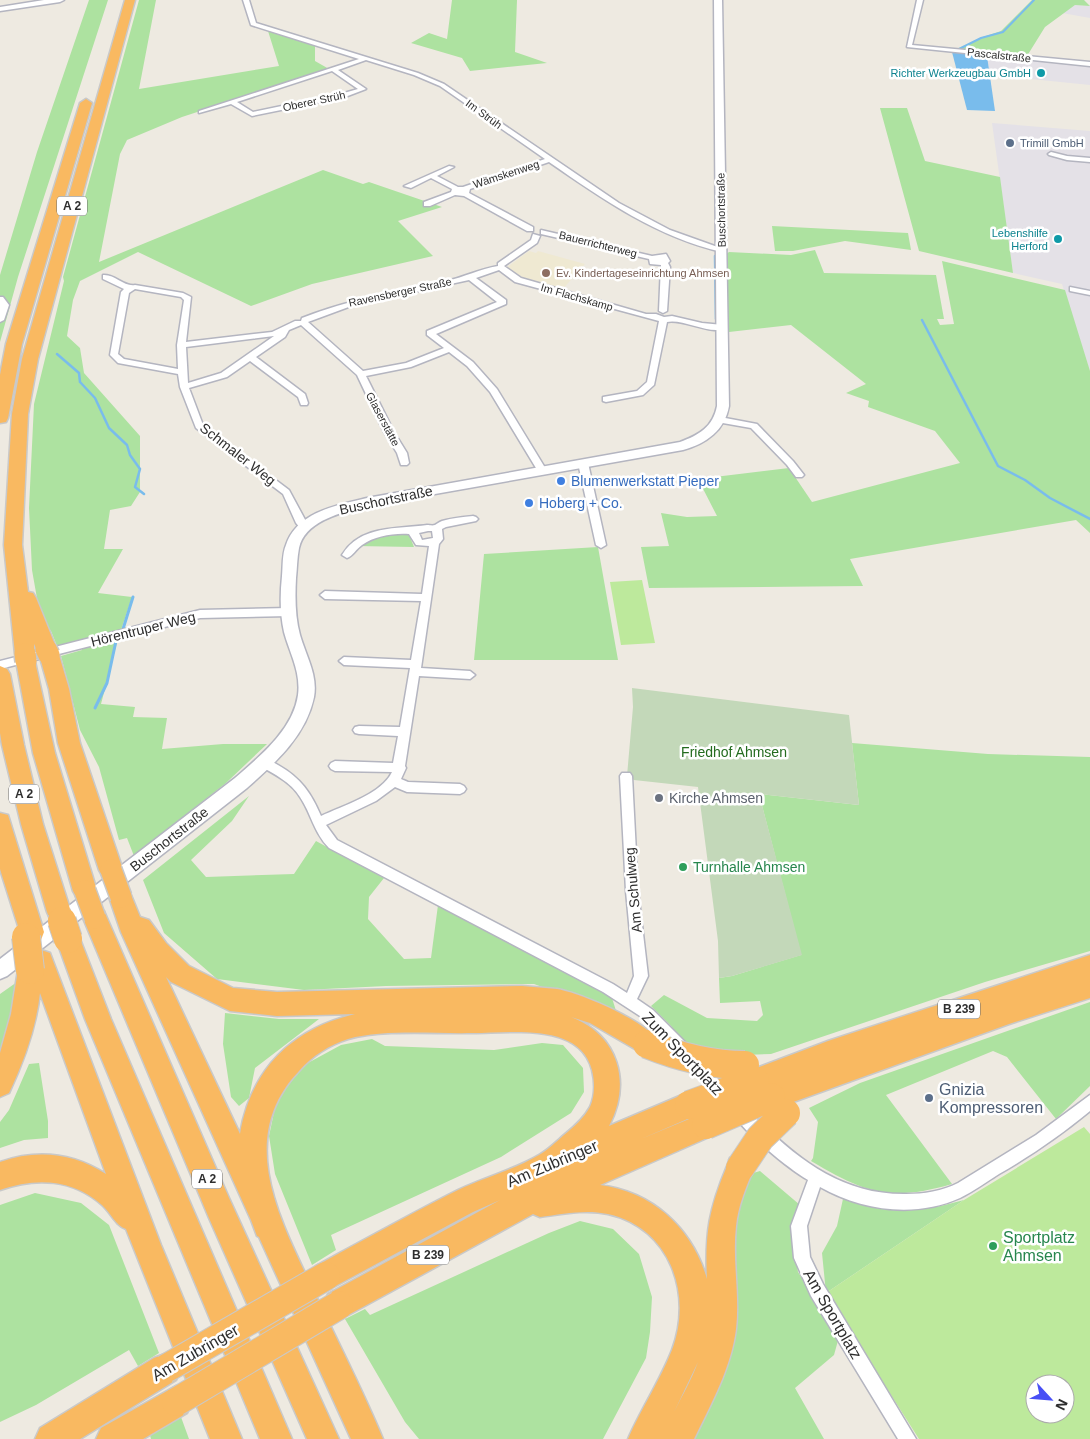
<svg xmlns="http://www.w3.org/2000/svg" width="1090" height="1439" font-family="Arial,sans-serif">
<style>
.industrial{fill:#e4e1e7}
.education{fill:#efe9d2}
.green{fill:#ade2a0}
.cemetery{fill:#c3d8b9}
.pitch{fill:#bde99c;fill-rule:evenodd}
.water{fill:#79bcec}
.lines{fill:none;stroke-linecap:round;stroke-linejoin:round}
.stream-far2{stroke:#79bcec;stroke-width:2}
.stream-far1{stroke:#79bcec;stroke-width:2.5}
.stream{stroke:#79bcec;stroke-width:3}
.street-casing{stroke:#b4b5c0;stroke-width:3}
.secondary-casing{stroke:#b4b5c0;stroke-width:3}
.highway-casing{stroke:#c9c9c9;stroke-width:3}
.street{fill:#fff;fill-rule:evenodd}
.secondary{fill:#fff;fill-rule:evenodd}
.highway{fill:#f9b961;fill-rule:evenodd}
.highway-bridge-far1-casing{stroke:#c9c9c9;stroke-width:24;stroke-linecap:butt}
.highway-bridge-casing{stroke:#c9c9c9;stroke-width:30;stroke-linecap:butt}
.highway-bridge-far1{stroke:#f9b961;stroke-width:21}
.highway-bridge{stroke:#f9b961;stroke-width:28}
.culture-dot{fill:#0f9aa8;stroke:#fff;stroke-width:2}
.service-dot{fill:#5c6f8a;stroke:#fff;stroke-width:2}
.education-dot{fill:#8d6e63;stroke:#fff;stroke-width:2}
.shop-dot{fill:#3f7fe0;stroke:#fff;stroke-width:2}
.worship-dot{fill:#6b7280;stroke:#fff;stroke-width:2}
.leisure-dot{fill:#2e9e5b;stroke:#fff;stroke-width:2}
.labels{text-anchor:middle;stroke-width:5;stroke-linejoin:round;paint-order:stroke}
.far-street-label{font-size:11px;fill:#2e2e2e;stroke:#fff}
.far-culture-label{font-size:11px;fill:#0d838f;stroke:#fff;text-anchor:end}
.far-service-label{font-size:11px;fill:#4e5e75;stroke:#fff;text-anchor:start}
.far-education-label{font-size:11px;fill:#785e54;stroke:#fff;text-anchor:start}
.shield{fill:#fff;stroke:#6d6d6d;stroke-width:1}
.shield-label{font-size:12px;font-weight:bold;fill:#2e2e2e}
.street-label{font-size:14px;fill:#2e2e2e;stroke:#fff}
.shop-label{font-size:14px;fill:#366cbe;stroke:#fff;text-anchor:start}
.park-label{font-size:14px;fill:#236b1e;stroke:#fff}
.worship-label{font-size:14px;fill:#5b616d;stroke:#fff;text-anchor:start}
.leisure-label{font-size:14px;fill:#27864d;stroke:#fff;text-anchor:start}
.near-street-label{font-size:16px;fill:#2e2e2e;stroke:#fff}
.near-service-label{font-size:16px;fill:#4e5e75;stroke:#fff;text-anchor:start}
.near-leisure-label{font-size:16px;fill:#27864d;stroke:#fff;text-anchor:start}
</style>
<rect width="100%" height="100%" fill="#eeeae1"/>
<path class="industrial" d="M 1075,5 L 1090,6 L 1090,18 L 1062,13 Z
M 987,56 L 1090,66 L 1090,85 L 990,75 Z
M 992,123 L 1090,131 L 1090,371 L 1062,284 L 1013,273 Z"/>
<path class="education" d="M 529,251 L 536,253 L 538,251 L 585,264 L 562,290 L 524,278 L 506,268 Z"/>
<path class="green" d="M 89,0 L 108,0 L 18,277 L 0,342 L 0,275 L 37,152 Z
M 139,0 L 156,0 L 139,89 L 279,66 L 268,31 L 315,45 L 315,61 L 329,69 L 182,117 L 127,140 L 120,154 L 99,262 L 323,170 L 363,184 L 369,182 L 442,207 L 398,221 L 433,256 L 312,284 L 251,306 L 138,252 L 80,281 L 73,300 L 67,336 L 80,348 L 84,373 L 140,436 L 140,492 L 131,506 L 110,510 L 104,549 L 123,549 L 98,593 L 132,597 L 118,639 L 101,704 L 135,707 L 133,717 L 167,718 L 162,749 L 223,744 L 267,744 L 226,783 L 134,856 L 127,838 L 119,840 L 99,767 L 80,730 L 61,656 L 82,650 L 82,641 L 57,646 L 51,631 L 41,621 L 32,570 L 29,508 L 34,404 L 64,281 L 63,277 Z
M 452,0 L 517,0 L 515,52 L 547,63 L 470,71 L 462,58 L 411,43 L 429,33 L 447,39 Z
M 1032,0 L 1084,0 L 1090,6 L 1075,5 L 1045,27 L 1027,56 L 957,49 L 980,38 L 1001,31 Z
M 880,108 L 907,108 L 925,161 L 1000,177 L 1013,273 L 919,251 Z
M 772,226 L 908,233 L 911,250 L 845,241 L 793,251 L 775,251 Z
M 815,250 L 824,273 L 936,275 L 944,319 L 937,319 L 940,325 L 954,324 L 942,261 L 1065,290 L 1090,371 L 1090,533 L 1076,520 L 850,559 L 863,586 L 649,588 L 641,547 L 669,546 L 661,513 L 687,517 L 717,516 L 698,479 L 789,468 L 812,502 L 960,463 L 935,431 L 868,407 L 869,401 L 846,393 L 866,384 L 791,325 L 729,332 L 725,255 L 729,252 L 791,255 Z
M 408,532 L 414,547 L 356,546 L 374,537 Z
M 598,547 L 618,660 L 474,660 L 484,554 Z
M 852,743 L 988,754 L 1090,757 L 1090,951 L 985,982 L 771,1054 L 743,1055 L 690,1050 L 671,1026 L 651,1006 L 664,995 L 707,1018 L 757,1021 L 763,1015 L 760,1001 L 720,1003 L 719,978 L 732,976 L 801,955 L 759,794 L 859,805 Z
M 249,796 L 232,821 L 191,860 L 206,877 L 294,874 L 316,841 L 384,878 L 369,897 L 368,919 L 404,959 L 431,958 L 438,905 L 520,946 L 612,998 L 617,1014 L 534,984 L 386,986 L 304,990 L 217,979 L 164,933 L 143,880 Z
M 17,982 L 11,1024 L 0,1056 L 0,994 Z
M 1090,1002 L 1090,1086 L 1056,1119 L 1007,1057 L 993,1051 L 886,1095 L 952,1184 C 890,1202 865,1193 811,1161 L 813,1158 L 818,1122 L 809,1108 L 860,1083 Z
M 225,1013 L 279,1019 L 319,1019 L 255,1068 L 249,1098 L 239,1106 L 231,1097 L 223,1044 Z
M 372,1039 L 385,1046 L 494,1050 L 542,1043 L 563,1045 L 583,1068 L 584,1092 L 571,1113 L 501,1157 L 331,1235 L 336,1250 L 312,1265 L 275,1174 L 269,1136 L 277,1098 L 306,1064 L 341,1045 Z
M 39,1063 L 48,1121 L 48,1138 L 24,1140 L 0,1148 L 0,1122 L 9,1110 L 29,1064 Z
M 760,1171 L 800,1205 L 795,1252 L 798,1272 L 839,1337 L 834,1355 L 795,1388 L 824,1439 L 692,1439 L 733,1328 L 735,1233 L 740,1201 L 750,1174 Z
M 35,1193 L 81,1203 L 109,1225 L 159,1353 L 138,1366 L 129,1350 L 36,1405 L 0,1422 L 0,1205 Z
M 843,1199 C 889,1215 917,1213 964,1200 L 826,1293 L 822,1253 L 837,1226 Z
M 580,1221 L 613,1229 L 639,1254 L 652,1297 L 650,1332 L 646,1358 L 603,1439 L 419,1439 L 405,1422 L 345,1319 L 365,1309 L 370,1315 L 549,1233 Z
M 181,1417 L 189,1439 L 151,1439 L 150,1435 Z"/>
<path class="cemetery" d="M 632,688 L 849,715 L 859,805 L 759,794 L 802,955 L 732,976 L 719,978 L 718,941 L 698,787 L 634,780 L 627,776 L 633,707 Z"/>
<path class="pitch" d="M 642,580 L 655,643 L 621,645 L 610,582 Z
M 1084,1127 L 1090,1134 L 1090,1439 L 919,1439 L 826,1293 L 964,1200 ZM 1035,1384 L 1065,1384 L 1065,1414 L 1035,1414 Z"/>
<path class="water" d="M 952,52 L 987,56 L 995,111 L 967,110 Z"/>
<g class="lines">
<path class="stream-far2" d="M 959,49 L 981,38 L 1003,32 L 1034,0"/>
<path class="stream-far1" d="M 715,256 L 716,319
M 922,320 L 998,466 L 1025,480 L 1050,498 L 1090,519
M 57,354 L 79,373 L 80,382 L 95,398 L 109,428 L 127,445 L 130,455 L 140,469 L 135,487 L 144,494"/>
<path class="stream" d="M 123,629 L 133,597
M 95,708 L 107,683 L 116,641"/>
<defs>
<path id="street" d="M 243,0 L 249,0 L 256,23 L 418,73 L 444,84 L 619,203 L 670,230 L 726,250 L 722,252 C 657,237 604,200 549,162 L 470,189 L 469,193 L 533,227 L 533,231 L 527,231 L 464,196 L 455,195 L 430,206 L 424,206 L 424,202 L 451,192 L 452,189 L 431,178 L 411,188 L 404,186 L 449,166 L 454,167 L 437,176 L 458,187 L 463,187 L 545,159 L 440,86 L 414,75 L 366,60 L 338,70 L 366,89 L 345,97 L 252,116 L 231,104 L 199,113 L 199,111 L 359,59 L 251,25 ZM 332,71 L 358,89 L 344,93 L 253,112 L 237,102 Z
M 917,0 L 923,0 L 912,45 L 1090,62 L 1090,66 L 907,47 Z
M 1051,152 L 1067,156 L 1090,158 L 1090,162 L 1067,160 L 1049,155 L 1048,154 Z
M 541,230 L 652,256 L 666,254 L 670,261 L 668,263 L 670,267 L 667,311 L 663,313 L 659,311 L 661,265 L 650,264 L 649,259 L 541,234 Z
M 533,234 L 540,236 L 537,243 L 504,266 L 521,278 L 646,314 L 656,314 L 664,317 L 672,316 L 702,323 L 723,325 L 727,327 C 713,337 683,318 667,322 L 654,385 L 643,395 L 606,402 L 603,401 L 603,397 L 637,391 L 647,382 L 659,321 L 515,282 L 499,270 L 476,278 L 506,300 L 506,304 L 436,334 L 473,362 L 497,389 L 547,471 L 545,473 L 539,473 L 490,392 L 467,366 L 449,352 L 411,367 L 366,376 L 394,432 L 407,453 L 409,463 L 407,465 L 401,465 L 397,453 L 384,432 L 357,375 L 301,325 L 289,330 L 285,337 L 256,357 L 305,394 L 308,403 L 307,405 L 301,405 L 298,397 L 250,361 L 227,377 L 189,388 L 203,425 L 289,490 L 309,527 L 304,530 L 301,529 L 296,523 L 283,494 L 196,428 L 180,387 L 178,374 L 118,363 L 110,355 L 121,292 L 124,289 L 103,279 L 103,275 C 115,274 124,287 135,285 L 183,293 L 191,297 L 186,342 L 272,332 L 295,321 L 301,321 L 302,318 C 349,299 398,292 447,281 C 464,277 480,269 498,266 L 498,263 L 531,240 ZM 469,280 L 497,302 L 427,331 L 427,335 L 444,348 L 406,363 L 363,371 L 308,322 L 354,305 ZM 135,289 L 181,297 L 184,300 L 177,345 L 178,369 L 124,359 L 118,354 L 129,293 ZM 274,336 L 221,373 L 188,383 L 186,347 Z
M 1070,287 L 1090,291 L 1090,295 L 1070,291 Z
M 0,297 L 3,297 L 9,305 L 4,320 L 0,322 Z
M 720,417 L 757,424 L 793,461 L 804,475 L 802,477 L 796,477 L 787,465 L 751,428 L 717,422 L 717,418 Z
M 583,460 L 588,463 L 606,545 L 601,548 L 596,545 L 578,463 Z
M 473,516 L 476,517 L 478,519 L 476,521 L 446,527 L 442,529 L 443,539 L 439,544 L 421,668 L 470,671 L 475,675 L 470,679 L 419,676 L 405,766 L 406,768 L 401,779 L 408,782 L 460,784 L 464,786 L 466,789 L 464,792 L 460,794 L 407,792 L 395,787 L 376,801 L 326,825 L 337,840 L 613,984 L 627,993 L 634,976 L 626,891 L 620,776 L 622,773 L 630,773 L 632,776 L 638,891 L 648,976 L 637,999 L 653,1010 L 687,1044 L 689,1049 L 687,1054 L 682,1056 L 677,1054 L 643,1018 L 603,992 L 329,848 C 314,833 311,813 300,797 C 291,782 274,774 260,766 L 258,763 L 260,760 C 267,757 272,762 278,765 C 301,778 311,793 321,816 C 342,806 382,794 392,772 L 335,771 L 331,769 L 329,766 L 331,763 L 335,761 L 393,763 L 398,736 L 359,734 L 355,733 L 353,730 L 355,727 L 359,726 L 400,727 L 410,668 L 344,665 L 339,661 L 344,657 L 411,660 L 421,601 L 325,599 L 320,595 L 325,591 L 422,594 L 429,546 L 416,545 L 409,534 C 393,533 375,536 362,545 C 356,549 353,556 347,558 L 342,555 C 360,525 397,529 427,525 C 430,525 432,526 435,525 C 437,524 439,522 442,521 C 452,518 463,517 473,516 ZM 428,531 L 432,531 L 433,538 L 422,540 L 419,533 Z
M 289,608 L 294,612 L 289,616 L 200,618 L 0,669 L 0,661 L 200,610 Z
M 696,1058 L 701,1060 L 727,1088 L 729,1093 L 727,1098 L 722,1100 L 717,1098 L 691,1070 L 689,1065 L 691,1060 Z
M 1090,1095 L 1090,1111 C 1061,1135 1032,1155 999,1174 C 986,1182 974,1191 960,1198 C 916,1218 862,1211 820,1187 L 807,1226 L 810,1257 L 823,1284 L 916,1439 L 898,1439 L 811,1296 L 794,1258 L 791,1226 L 808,1180 C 790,1170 739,1129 731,1110 L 733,1105 L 738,1103 L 743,1105 C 789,1152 836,1195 906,1194 C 923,1194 943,1191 958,1183 L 1036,1135 Z"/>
<path id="secondary" d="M 44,0 L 64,0 L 60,2 L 0,11 L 0,7 Z
M 714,0 L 722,0 L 729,406 C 725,430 706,444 683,450 L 367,506 C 344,512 305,520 299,548 C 297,558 297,569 296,578 C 295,597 295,617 300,635 C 306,656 318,675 314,697 C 306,736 275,763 247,788 L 7,976 L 0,979 L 0,959 L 235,778 C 260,756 293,730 298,695 C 301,672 290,654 284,632 C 280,614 280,595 282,576 C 283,566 282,554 286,545 C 297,512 337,505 367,498 L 680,442 C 699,435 713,427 717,406 Z"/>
<path id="highway" d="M 125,0 L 135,0 L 38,359 L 28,414 L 22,545 L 28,592 L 33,593 L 36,598 L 59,655 L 69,689 L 80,743 L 123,870 L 119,877 L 111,880 L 103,877 L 99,870 L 58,743 L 49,689 L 39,654 L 34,644 L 34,657 L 55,753 L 97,891 L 93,898 L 85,901 L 77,898 L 73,891 L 33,753 L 16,661 L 17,658 L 15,654 L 4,545 L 12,414 L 22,359 Z
M 86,99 L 92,103 L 22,344 L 8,418 L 6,422 L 0,423 L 0,375 L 6,344 L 80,103 Z
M 0,666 L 7,669 L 10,674 L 24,745 L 43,824 L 71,912 L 68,919 L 59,922 L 50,919 L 47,912 L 21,824 L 2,745 L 0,733 Z
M 0,813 L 8,815 L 44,932 L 41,940 L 32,943 L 23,940 L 20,932 L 0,869 Z
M 121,887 L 129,890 L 140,917 L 149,920 L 166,943 L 189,966 L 233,988 L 277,992 L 522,986 C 533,987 545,988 557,989 C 581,993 651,1023 660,1044 L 656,1053 L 647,1056 L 590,1023 L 571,1017 C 618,1035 632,1082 609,1126 L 689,1092 L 699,1096 L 702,1105 L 699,1114 L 641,1139 L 706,1112 L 716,1116 L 720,1125 L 716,1134 L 600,1185 C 653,1192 692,1228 707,1279 C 705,1233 709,1209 727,1166 L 730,1158 L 740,1154 L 750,1158 L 754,1168 C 746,1187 738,1206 736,1226 C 732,1260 740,1295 736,1329 C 731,1368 711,1404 694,1439 L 661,1439 L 663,1434 L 661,1439 L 628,1439 C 641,1409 660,1381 672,1350 C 693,1295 671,1228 608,1214 C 586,1209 562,1214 540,1217 L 533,1214 L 339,1320 L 328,1316 L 324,1305 L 328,1294 L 500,1200 L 473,1212 L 326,1291 L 316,1286 L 311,1276 L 316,1266 C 360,1242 405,1217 450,1194 C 478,1179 512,1171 539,1155 C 548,1150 556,1142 564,1135 C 574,1127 584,1118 590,1107 C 595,1096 595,1082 592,1070 C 580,1022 510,1033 473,1033 C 435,1034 384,1029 348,1039 C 329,1045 312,1056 299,1071 C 233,1140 283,1225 316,1296 C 339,1344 363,1391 383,1439 L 351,1439 L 259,1237 L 257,1236 L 251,1220 L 121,932 L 109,897 L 113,890 ZM 166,977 L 171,982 L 230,1011 L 277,1016 L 355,1014 C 292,1029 251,1069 240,1134 ZM 698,1362 C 692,1379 682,1396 674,1412 Z
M 95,907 L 104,911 L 107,918 L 229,1198 L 339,1439 L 307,1439 L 209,1218 L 83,918 L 86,911 Z
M 68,928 L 77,931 L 80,939 L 111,1019 L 292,1439 L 260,1439 L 85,1019 L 56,939 L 59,931 Z
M 41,950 L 50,953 L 53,961 L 161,1245 L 242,1439 L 210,1439 L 126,1229 C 115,1225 111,1213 102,1205 C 73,1179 36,1177 0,1190 L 0,1162 C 37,1149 73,1153 106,1174 L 40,993 C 36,1028 24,1061 9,1093 L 0,1097 L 0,1053 L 11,1014 L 18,970 L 21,962 L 30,959 L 32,953 Z
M 1090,955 L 1090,998 L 1009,1024 L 771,1110 L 762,1106 L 758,1097 L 760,1092 L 755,1094 L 746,1090 L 742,1081 L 746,1072 L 828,1041 Z
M 165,1354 L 176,1358 L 180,1369 L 176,1380 L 80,1439 L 35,1439 L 40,1428 L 154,1358 Z
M 176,1386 L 187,1391 L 192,1402 L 187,1413 L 143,1439 L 96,1439 L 101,1428 Z"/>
</defs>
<use href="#street" class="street-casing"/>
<use href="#secondary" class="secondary-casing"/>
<use href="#highway" class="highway-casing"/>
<use href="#street" class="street"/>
<use href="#secondary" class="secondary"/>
<use href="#highway" class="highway"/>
<defs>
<path id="highway-bridge-far1" d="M 46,649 L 49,655
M 25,654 L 26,661
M 111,870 L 121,897
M 85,891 L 95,918
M 59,912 L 62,922"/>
<path id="highway-bridge" d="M 62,921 L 68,939
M 26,937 L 30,970
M 647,1044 C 679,1057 710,1065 745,1065
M 689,1105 L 755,1081
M 706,1125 L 771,1097
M 740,1168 L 760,1138 L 786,1113
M 165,1369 L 326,1276
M 176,1402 L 339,1305"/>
</defs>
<use href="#highway-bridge-far1" class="highway-bridge-far1-casing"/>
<use href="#highway-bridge" class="highway-bridge-casing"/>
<use href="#highway-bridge-far1" class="highway-bridge-far1"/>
<use href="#highway-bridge" class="highway-bridge"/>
</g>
<g class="culture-dot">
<circle cx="1041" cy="73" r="5"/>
<circle cx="1058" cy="239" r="5"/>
</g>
<g class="service-dot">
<circle cx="1010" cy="143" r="5"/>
<circle cx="929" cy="1098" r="5"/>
</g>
<circle class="education-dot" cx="546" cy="273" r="5"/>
<g class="shop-dot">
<circle cx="561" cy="481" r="5"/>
<circle cx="529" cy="503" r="5"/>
</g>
<circle class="worship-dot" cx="659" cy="798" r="5"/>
<g class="leisure-dot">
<circle cx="683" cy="867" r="5"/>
<circle cx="993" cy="1246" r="5"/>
</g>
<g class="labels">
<g class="far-street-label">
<text transform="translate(999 55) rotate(6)" y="4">Pascalstraße</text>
<text transform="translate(314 101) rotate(-12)" y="4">Oberer Strüh</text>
<text transform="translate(484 114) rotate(36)" y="4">Im Strüh</text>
<text transform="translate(506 174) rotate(-18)" y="4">Wämskenweg</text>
<text transform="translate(721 210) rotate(-91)" y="4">Buschortstraße</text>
<text transform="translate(598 244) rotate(14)" y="4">Bauerrichterweg</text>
<text transform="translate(400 292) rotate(-12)" y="4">Ravensberger Straße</text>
<text transform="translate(577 297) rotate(16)" y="4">Im Flachskamp</text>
<text transform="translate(383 419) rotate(62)" y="4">Glaserstätte</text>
</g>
<g class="far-culture-label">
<text x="1031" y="77">Richter Werkzeugbau GmbH</text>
<text x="1048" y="237">Lebenshilfe<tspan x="1048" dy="13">Herford</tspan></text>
</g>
<g class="far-service-label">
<text x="1020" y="147">Trimill GmbH</text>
</g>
<g class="far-education-label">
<text x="556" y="277">Ev. Kindertageseinrichtung Ahmsen</text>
</g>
<g class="shield">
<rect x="57" y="196.5" width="30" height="19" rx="4"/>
<rect x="9" y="784.5" width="30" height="19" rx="4"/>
<rect x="938" y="999.5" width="42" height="19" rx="4"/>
<rect x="192" y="1169.5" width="30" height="19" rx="4"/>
<rect x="407" y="1245.5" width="42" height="19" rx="4"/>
</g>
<g class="shield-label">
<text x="72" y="210">A 2</text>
<text x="24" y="798">A 2</text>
<text x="959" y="1013">B 239</text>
<text x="207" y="1183">A 2</text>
<text x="428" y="1259">B 239</text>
</g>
<g class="street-label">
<text transform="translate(238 454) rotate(38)" y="5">Schmaler Weg</text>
<text transform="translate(386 500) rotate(-12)" y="5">Buschortstraße</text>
<text transform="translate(143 629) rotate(-14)" y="5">Hörentruper Weg</text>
<text transform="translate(169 839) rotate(-38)" y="5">Buschortstraße</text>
<text transform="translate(633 890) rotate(-95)" y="5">Am Schulweg</text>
</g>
<g class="shop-label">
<text x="571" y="486">Blumenwerkstatt Pieper</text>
<text x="539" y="508">Hoberg + Co.</text>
</g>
<g class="park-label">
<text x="734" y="757">Friedhof Ahmsen</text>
</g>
<g class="worship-label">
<text x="669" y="803">Kirche Ahmsen</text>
</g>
<g class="leisure-label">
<text x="693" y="872">Turnhalle Ahmsen</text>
</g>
<g class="near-street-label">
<text transform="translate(683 1053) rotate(46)" y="6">Zum Sportplatz</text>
<text transform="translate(552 1163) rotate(-23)" y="6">Am Zubringer</text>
<text transform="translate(833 1314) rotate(60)" y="6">Am Sportplatz</text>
<text transform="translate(195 1352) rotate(-30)" y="6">Am Zubringer</text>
</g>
<g class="near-service-label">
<text x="939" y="1095">Gnizia<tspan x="939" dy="18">Kompressoren</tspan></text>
</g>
<g class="near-leisure-label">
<text x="1003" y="1243">Sportplatz<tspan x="1003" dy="18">Ahmsen</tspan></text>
</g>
</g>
<g transform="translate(1050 1399) rotate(116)"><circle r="24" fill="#ffffff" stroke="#ababab"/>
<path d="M0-4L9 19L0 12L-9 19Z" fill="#484ff5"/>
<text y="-8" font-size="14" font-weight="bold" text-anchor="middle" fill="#2e2e2e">N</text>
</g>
</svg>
